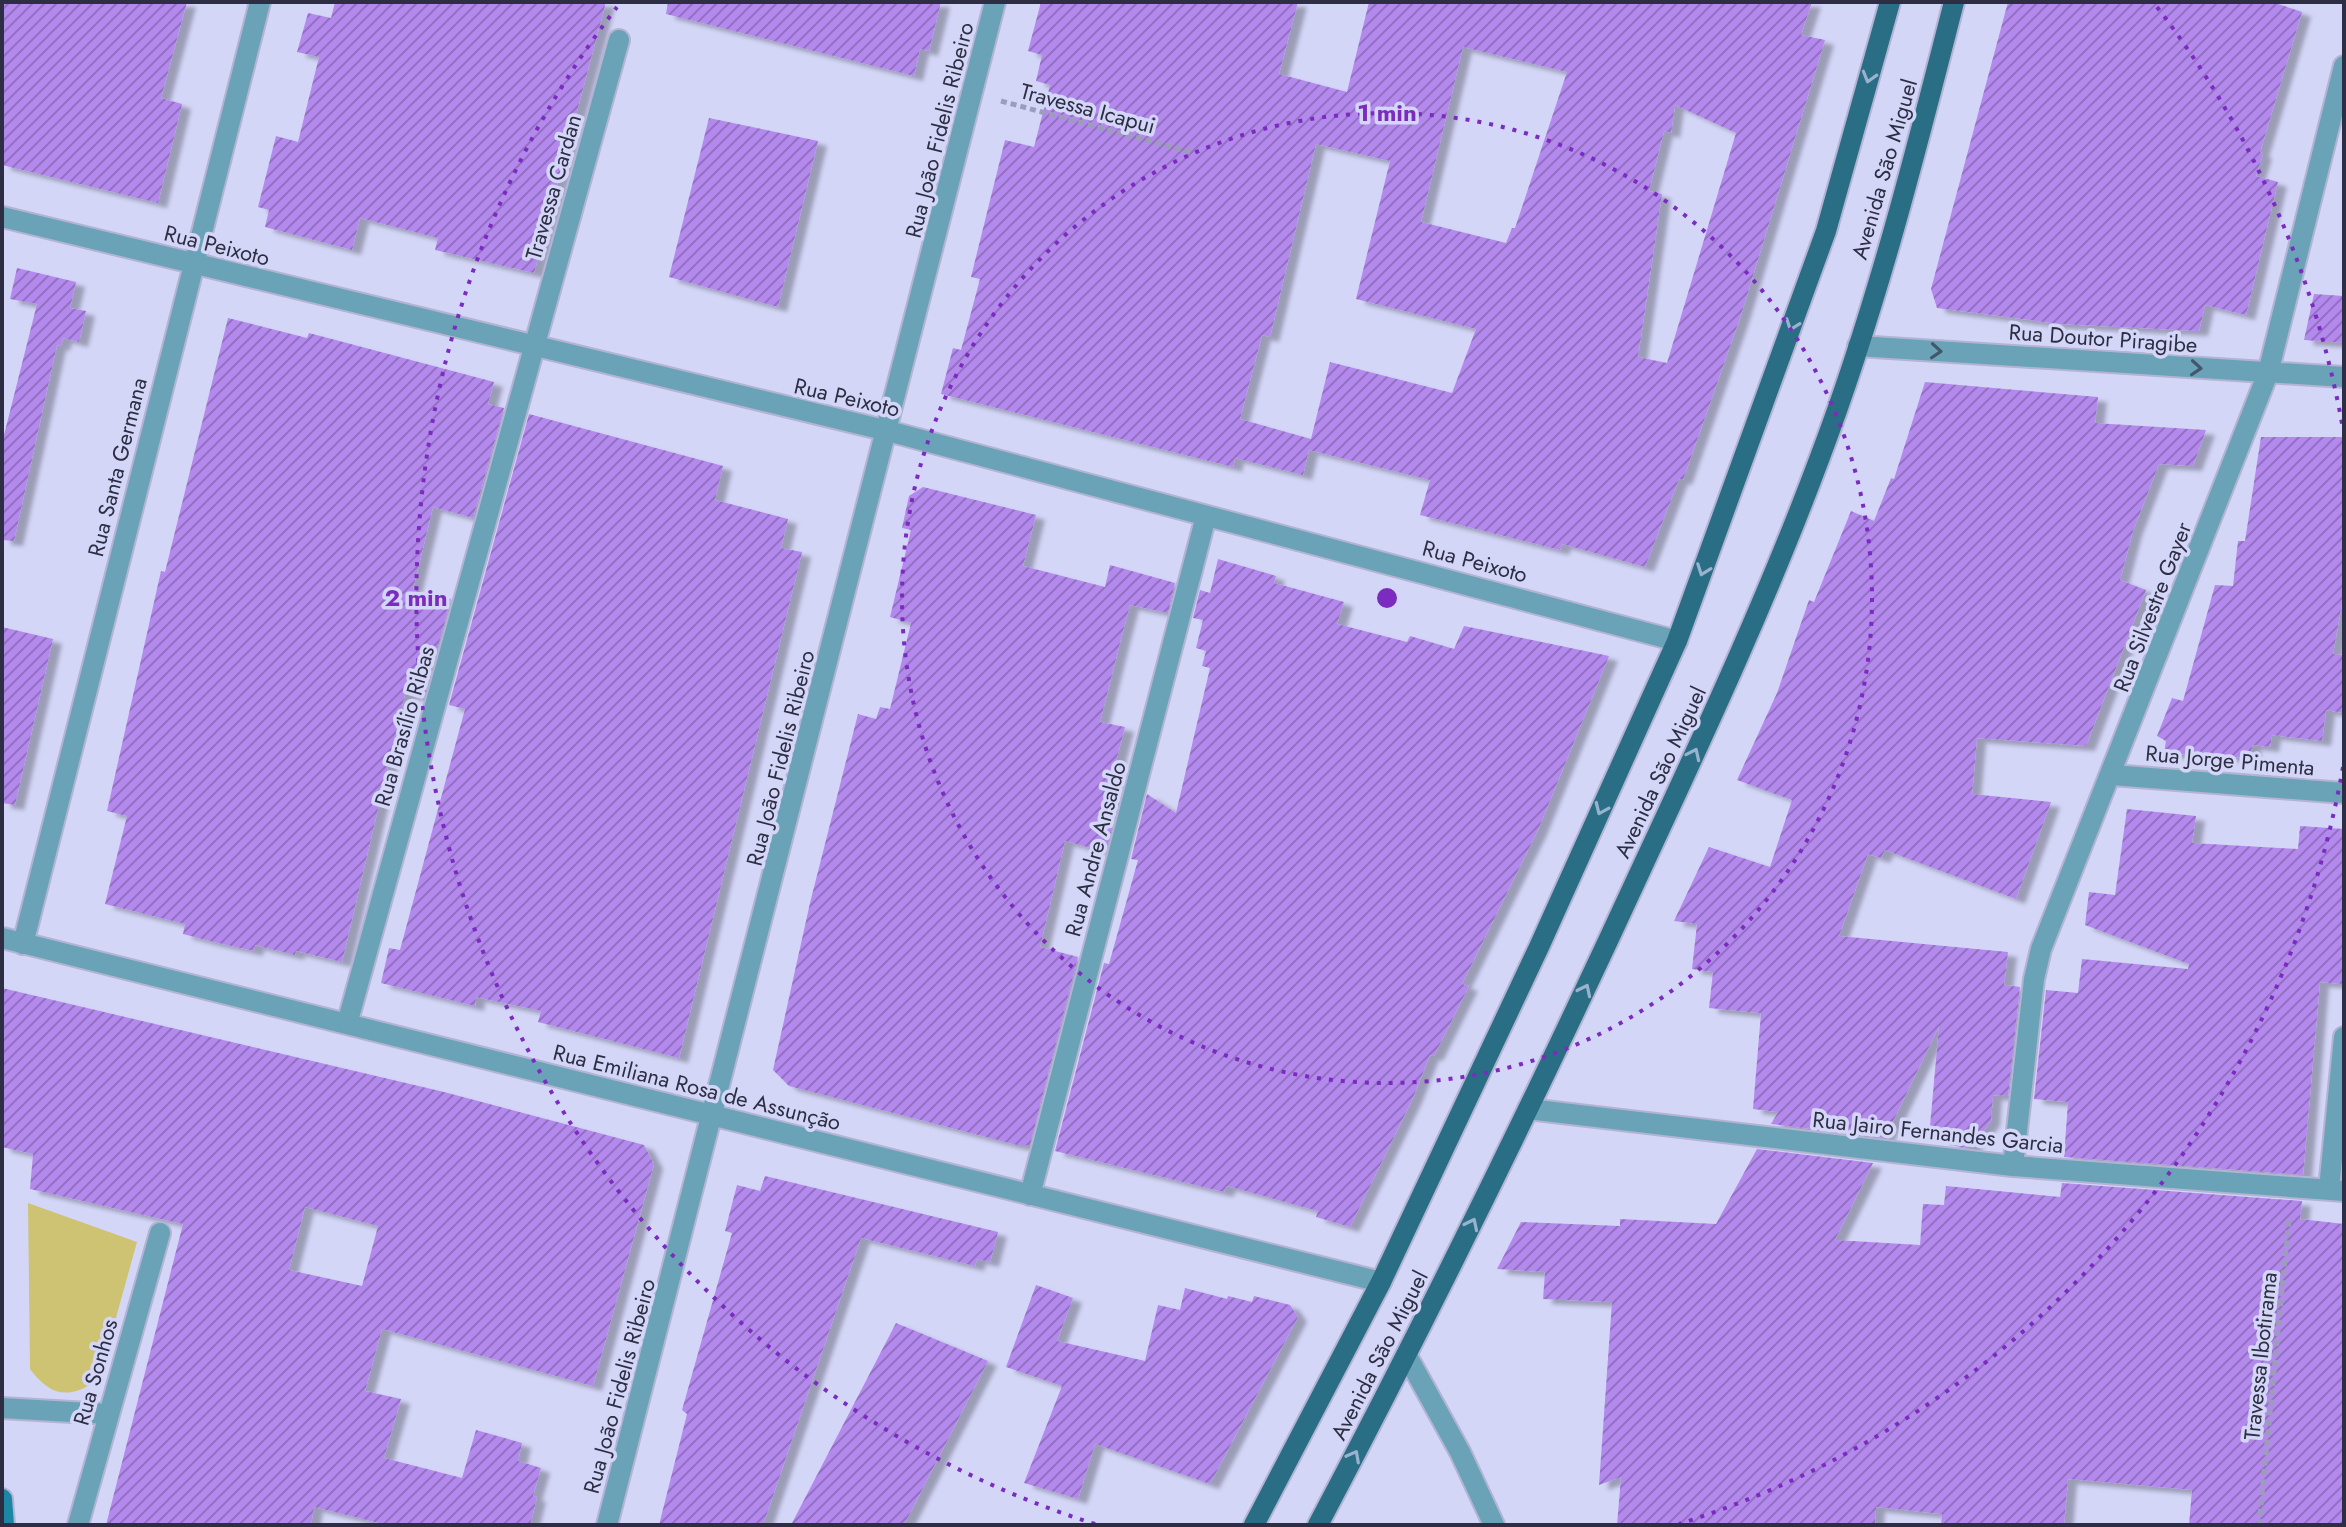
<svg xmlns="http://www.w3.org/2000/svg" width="2346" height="1527" font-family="Jost,sans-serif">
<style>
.park{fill:#cdc373}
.building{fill:url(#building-hatch);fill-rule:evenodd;filter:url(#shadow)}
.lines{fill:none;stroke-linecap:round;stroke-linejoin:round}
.street-casing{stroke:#b3b4d4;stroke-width:24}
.secondary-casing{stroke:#b3b4d4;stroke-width:24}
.primary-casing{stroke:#b3b4d4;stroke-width:24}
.path{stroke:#9c9dbb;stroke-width:5;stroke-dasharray:6 4;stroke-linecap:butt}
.street{stroke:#6aa3b7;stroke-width:20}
.secondary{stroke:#1b87a5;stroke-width:20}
.primary{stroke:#296e84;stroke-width:20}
.oneway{stroke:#98b2cf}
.oneway2{stroke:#42576c}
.ring{fill:none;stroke:#7b2cbf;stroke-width:4;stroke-dasharray:4 8}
.labels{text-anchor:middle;stroke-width:7;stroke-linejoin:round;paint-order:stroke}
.street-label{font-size:22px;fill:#2d2e43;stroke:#d4d6f8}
.centre{fill:#7b2cbf;stroke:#d4d6f8;stroke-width:4}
.ring-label{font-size:24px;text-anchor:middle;font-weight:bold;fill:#7b2cbf;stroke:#d4d6f8;stroke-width:7;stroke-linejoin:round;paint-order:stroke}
</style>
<defs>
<pattern id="building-hatch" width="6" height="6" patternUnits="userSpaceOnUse" patternTransform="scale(2)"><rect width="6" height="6" fill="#b489ee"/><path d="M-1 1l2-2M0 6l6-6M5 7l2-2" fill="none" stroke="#9370c2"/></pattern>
<filter id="shadow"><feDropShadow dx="9" dy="5" stdDeviation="2" flood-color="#0004"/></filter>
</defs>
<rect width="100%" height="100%" fill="#d4d6f8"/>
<path class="park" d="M 28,1203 L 137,1242 L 99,1379 C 70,1399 52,1398 30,1369 Z"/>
<path class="building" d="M 2,2 L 187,2 L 161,98 L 182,104 L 158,203 L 2,165 Z
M 335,2 L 606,2 L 534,273 L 435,250 L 438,238 L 360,218 L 352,250 L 265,227 L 269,210 L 258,207 L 276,136 L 298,142 L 319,57 L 297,52 L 308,13 L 331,18 Z
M 668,2 L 941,2 L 929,51 L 920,49 L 914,76 L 666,14 Z
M 1041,2 L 1298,2 L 1279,74 L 1347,92 L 1369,2 L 1812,2 L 1801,35 L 1825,40 L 1741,315 L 1683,480 L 1679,479 L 1645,567 L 1562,544 L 1560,550 L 1420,515 L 1430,480 L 1309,450 L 1303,475 L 1235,458 L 1233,467 L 941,394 L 953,348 L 961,350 L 980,279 L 971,277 L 1005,140 L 1034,147 L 1050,85 L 1036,81 L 1042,55 L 1028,51 ZM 1463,47 L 1567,72 L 1515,228 L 1512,228 L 1506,243 L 1421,222 ZM 1675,105 L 1736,133 L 1667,363 L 1638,357 L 1662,194 L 1649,191 L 1664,131 L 1671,133 ZM 1316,144 L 1390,161 L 1356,299 L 1476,329 L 1452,393 L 1330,362 L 1311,439 L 1240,419 L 1262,335 L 1270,337 Z
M 2008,2 L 2272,2 L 2302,12 L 2260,152 L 2263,154 L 2256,176 L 2278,182 L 2246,315 L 2205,305 L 2199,331 L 2060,324 L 1937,308 L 1931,289 Z
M 709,118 L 818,141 L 778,307 L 669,277 Z
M 17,268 L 76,282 L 70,308 L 86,311 L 79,342 L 63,338 L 61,346 L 57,345 L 14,541 L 2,540 L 2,443 L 37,304 L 10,299 Z
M 2314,294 L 2344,296 L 2344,343 L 2304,340 Z
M 228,318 L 307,338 L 309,333 L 494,382 L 488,404 L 504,408 L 473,518 L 433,507 L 413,589 L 451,599 L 424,698 L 405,694 L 342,962 L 296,951 L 295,955 L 255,945 L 254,951 L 214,942 L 183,934 L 185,924 L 105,904 L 127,816 L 107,811 L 161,571 L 165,572 Z
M 1925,382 L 2098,397 L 2095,423 L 2206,430 L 2193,466 L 2159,464 L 2133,531 L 2120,580 L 2146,590 L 2086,746 L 1977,738 L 1972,794 L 2051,802 L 2016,899 L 1885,850 L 1881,858 L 1868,854 L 1839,936 L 2008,952 L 2004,985 L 2020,987 L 2008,1096 L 1993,1095 L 1991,1121 L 1970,1148 L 1949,1145 L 1951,1128 L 1930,1126 L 1939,1026 L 1885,1138 L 1771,1124 L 1778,1112 L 1753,1109 L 1761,1013 L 1709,1008 L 1713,972 L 1692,969 L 1697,924 L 1674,921 L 1709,847 L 1770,867 L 1792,800 L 1737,780 L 1777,693 L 1809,600 L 1814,602 L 1851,511 L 1874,521 L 1891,478 L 1894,479 Z
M 529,414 L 723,466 L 715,500 L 788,519 L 781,548 L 802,552 L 679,1058 L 538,1022 L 541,1011 L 476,997 L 475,1006 L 381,983 L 389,948 L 400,950 L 465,709 L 449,705 Z
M 2261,437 L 2344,437 L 2344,592 L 2333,654 L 2344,655 L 2344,713 L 2326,710 L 2322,741 L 2272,735 L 2270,747 L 2252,745 L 2251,758 L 2164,753 L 2166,741 L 2157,736 L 2172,698 L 2183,701 L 2215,585 L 2233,586 L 2238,541 L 2245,541 Z
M 923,487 L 1036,515 L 1023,566 L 1105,587 L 1110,565 L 1175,583 L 1168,613 L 1130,605 L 1122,635 L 1100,722 L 1125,727 L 1113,773 L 1124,780 L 1106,852 L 1065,841 L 1040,947 L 1078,957 L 1030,1145 L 1017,1145 L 789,1086 L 773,1070 L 810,903 L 858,714 L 876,719 L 880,707 L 890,709 L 911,623 L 890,617 L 911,530 L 902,528 L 909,496 Z
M 1218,559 L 1276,576 L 1274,583 L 1344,602 L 1337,624 L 1407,642 L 1410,636 L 1454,649 L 1464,626 L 1609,656 L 1538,830 L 1462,984 L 1469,986 L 1434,1056 L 1430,1055 L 1413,1098 L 1350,1227 L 1316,1217 L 1318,1211 L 1227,1186 L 1224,1192 L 1055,1151 L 1104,963 L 1109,964 L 1138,860 L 1131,859 L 1147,794 L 1176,813 L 1210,668 L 1202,666 L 1206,651 L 1196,648 L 1203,620 L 1193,618 L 1200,590 L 1210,593 Z
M 2,627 L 53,639 L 15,805 L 2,803 Z
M 2127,809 L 2196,816 L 2192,843 L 2298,849 L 2300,826 L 2344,829 L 2344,984 L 2320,982 L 2303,1175 L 2064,1157 L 2068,1102 L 2034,1099 L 2046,990 L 2078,993 L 2082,959 L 2188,969 L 2189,964 L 2085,925 L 2089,892 L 2115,895 Z
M 2,988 L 444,1092 L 644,1145 L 654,1164 L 593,1386 L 382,1329 L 365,1391 L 401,1399 L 384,1458 L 462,1478 L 476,1430 L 522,1443 L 518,1461 L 541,1468 L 533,1496 L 537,1497 L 530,1525 L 387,1525 L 314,1507 L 311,1525 L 106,1525 L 183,1224 L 30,1189 L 33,1154 L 2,1147 ZM 305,1207 L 378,1226 L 362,1286 L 289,1270 Z
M 1757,1149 L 1873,1163 L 1835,1240 L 1920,1245 L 1923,1204 L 1944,1205 L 1946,1186 L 2060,1197 L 2062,1183 L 2302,1201 L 2300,1219 L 2344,1224 L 2344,1525 L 2189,1525 L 2192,1490 L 2068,1479 L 2064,1525 L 1941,1525 L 1942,1514 L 1876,1507 L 1875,1525 L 1617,1525 L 1621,1477 L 1599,1485 L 1612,1302 L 1543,1299 L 1545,1272 L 1497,1269 L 1521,1222 L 1620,1226 L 1620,1219 L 1716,1224 Z
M 765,1176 L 998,1232 L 990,1262 L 977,1259 L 975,1266 L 861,1238 L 763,1525 L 659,1525 L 687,1414 L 682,1410 L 732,1233 L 725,1231 L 737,1185 L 760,1191 Z
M 1036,1285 L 1073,1298 L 1057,1341 L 1145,1361 L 1158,1305 L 1180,1310 L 1185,1288 L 1227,1299 L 1228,1296 L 1252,1302 L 1254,1296 L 1290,1305 L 1298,1317 L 1210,1484 L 1095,1444 L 1078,1499 L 1024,1483 L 1062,1386 L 1006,1367 Z
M 896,1323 L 988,1361 L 904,1525 L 791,1525 Z"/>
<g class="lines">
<defs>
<path id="street" d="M 2,217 L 888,431 L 1677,641
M 1858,346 L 2344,377
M 2112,775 L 2344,793
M 2,938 L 1381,1282
M 23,944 L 260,2
M 347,1024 L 619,40
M 1528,1109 L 2013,1166 L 2344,1191
M 2013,1166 L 2034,979 L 2041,949 L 2268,373 L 2344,66
M 2329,1189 L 2344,1037
M 1030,1195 L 1206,516
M 1407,1356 L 1460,1452 L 1494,1525
M 2,1408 L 107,1414
M 78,1525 L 160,1233
M 607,1525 L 995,2"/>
<path id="secondary" d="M 2,1499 L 4,1525"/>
<path id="primary" d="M 1254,1525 L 1381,1282 L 1539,947 L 1677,641 L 1826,231 L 1890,2
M 1318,1525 C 1433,1307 1542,1085 1645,861 C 1707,728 1769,594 1820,457 C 1876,309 1915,155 1954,2"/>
</defs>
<use href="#street" class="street-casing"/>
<use href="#secondary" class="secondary-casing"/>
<use href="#primary" class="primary-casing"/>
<path class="path" d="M 1001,101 L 1194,153
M 2259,1525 L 2289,1218"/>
<use href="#street" class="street"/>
<use href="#secondary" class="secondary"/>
<use href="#primary" class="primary"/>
</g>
<defs><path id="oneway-chevron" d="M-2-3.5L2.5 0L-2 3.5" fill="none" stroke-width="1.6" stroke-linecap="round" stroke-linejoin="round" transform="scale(2)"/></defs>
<g class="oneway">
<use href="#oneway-chevron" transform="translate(1869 77) rotate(106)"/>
<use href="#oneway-chevron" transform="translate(1792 325) rotate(110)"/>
<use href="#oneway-chevron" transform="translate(1703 570) rotate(110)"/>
<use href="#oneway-chevron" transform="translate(1694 754) rotate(-65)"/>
<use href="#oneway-chevron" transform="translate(1601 809) rotate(114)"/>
<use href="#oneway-chevron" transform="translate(1585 990) rotate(-64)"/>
<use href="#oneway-chevron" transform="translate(1472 1224) rotate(-64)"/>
<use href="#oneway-chevron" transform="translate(1354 1456) rotate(-62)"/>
</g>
<g class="oneway2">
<use href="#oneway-chevron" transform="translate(1936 351) rotate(4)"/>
<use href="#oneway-chevron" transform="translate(2196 368) rotate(4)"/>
</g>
<g class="ring">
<circle cx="1387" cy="598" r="485"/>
<path d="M2343 767A971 971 0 0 1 1679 1524M1095 1524A971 971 0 0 1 617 7M2157 7A971 971 0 0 1 2343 429"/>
</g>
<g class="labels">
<g class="street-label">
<text transform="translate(1088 108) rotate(15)" y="8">Travessa Icapui</text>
<text transform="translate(939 130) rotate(-76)" y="8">Rua João Fidelis Ribeiro</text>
<text transform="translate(1884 169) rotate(-74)" y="8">Avenida São Miguel</text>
<text transform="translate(553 187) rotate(-74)" y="8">Travessa Cardan</text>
<text transform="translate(217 245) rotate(14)" y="8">Rua Peixoto</text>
<text transform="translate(2103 338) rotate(4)" y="8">Rua Doutor Piragibe</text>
<text transform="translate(847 397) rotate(13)" y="8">Rua Peixoto</text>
<text transform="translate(117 467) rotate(-76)" y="8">Rua Santa Germana</text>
<text transform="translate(1475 561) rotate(15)" y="8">Rua Peixoto</text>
<text transform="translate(2152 607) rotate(-69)" y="8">Rua Silvestre Gayer</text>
<text transform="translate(404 726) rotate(-74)" y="8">Rua Brasílio Ribas</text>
<text transform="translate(780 758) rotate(-76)" y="8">Rua João Fidelis Ribeiro</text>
<text transform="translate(2230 760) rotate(5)" y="8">Rua Jorge Pimenta</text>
<text transform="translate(1660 772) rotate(-65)" y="8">Avenida São Miguel</text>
<text transform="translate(1095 849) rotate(-75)" y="8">Rua Andre Ansaldo</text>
<text transform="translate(697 1087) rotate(14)" y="8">Rua Emiliana Rosa de Assunção</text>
<text transform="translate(1938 1132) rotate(6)" y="8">Rua Jairo Fernandes Garcia</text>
<text transform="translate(1379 1355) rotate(-63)" y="8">Avenida São Miguel</text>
<text transform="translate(2260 1356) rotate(-84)" y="8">Travessa Ibotirama</text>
<text transform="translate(95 1372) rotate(-74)" y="8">Rua Sonhos</text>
<text transform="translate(619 1386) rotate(-75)" y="8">Rua João Fidelis Ribeiro</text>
</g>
</g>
<circle cx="1387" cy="598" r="12" class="centre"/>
<g class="ring-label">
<text x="1387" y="121">1 min</text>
<text x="416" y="606">2 min</text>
</g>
<rect width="2346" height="1527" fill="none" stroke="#2d2e43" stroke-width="8"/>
</svg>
